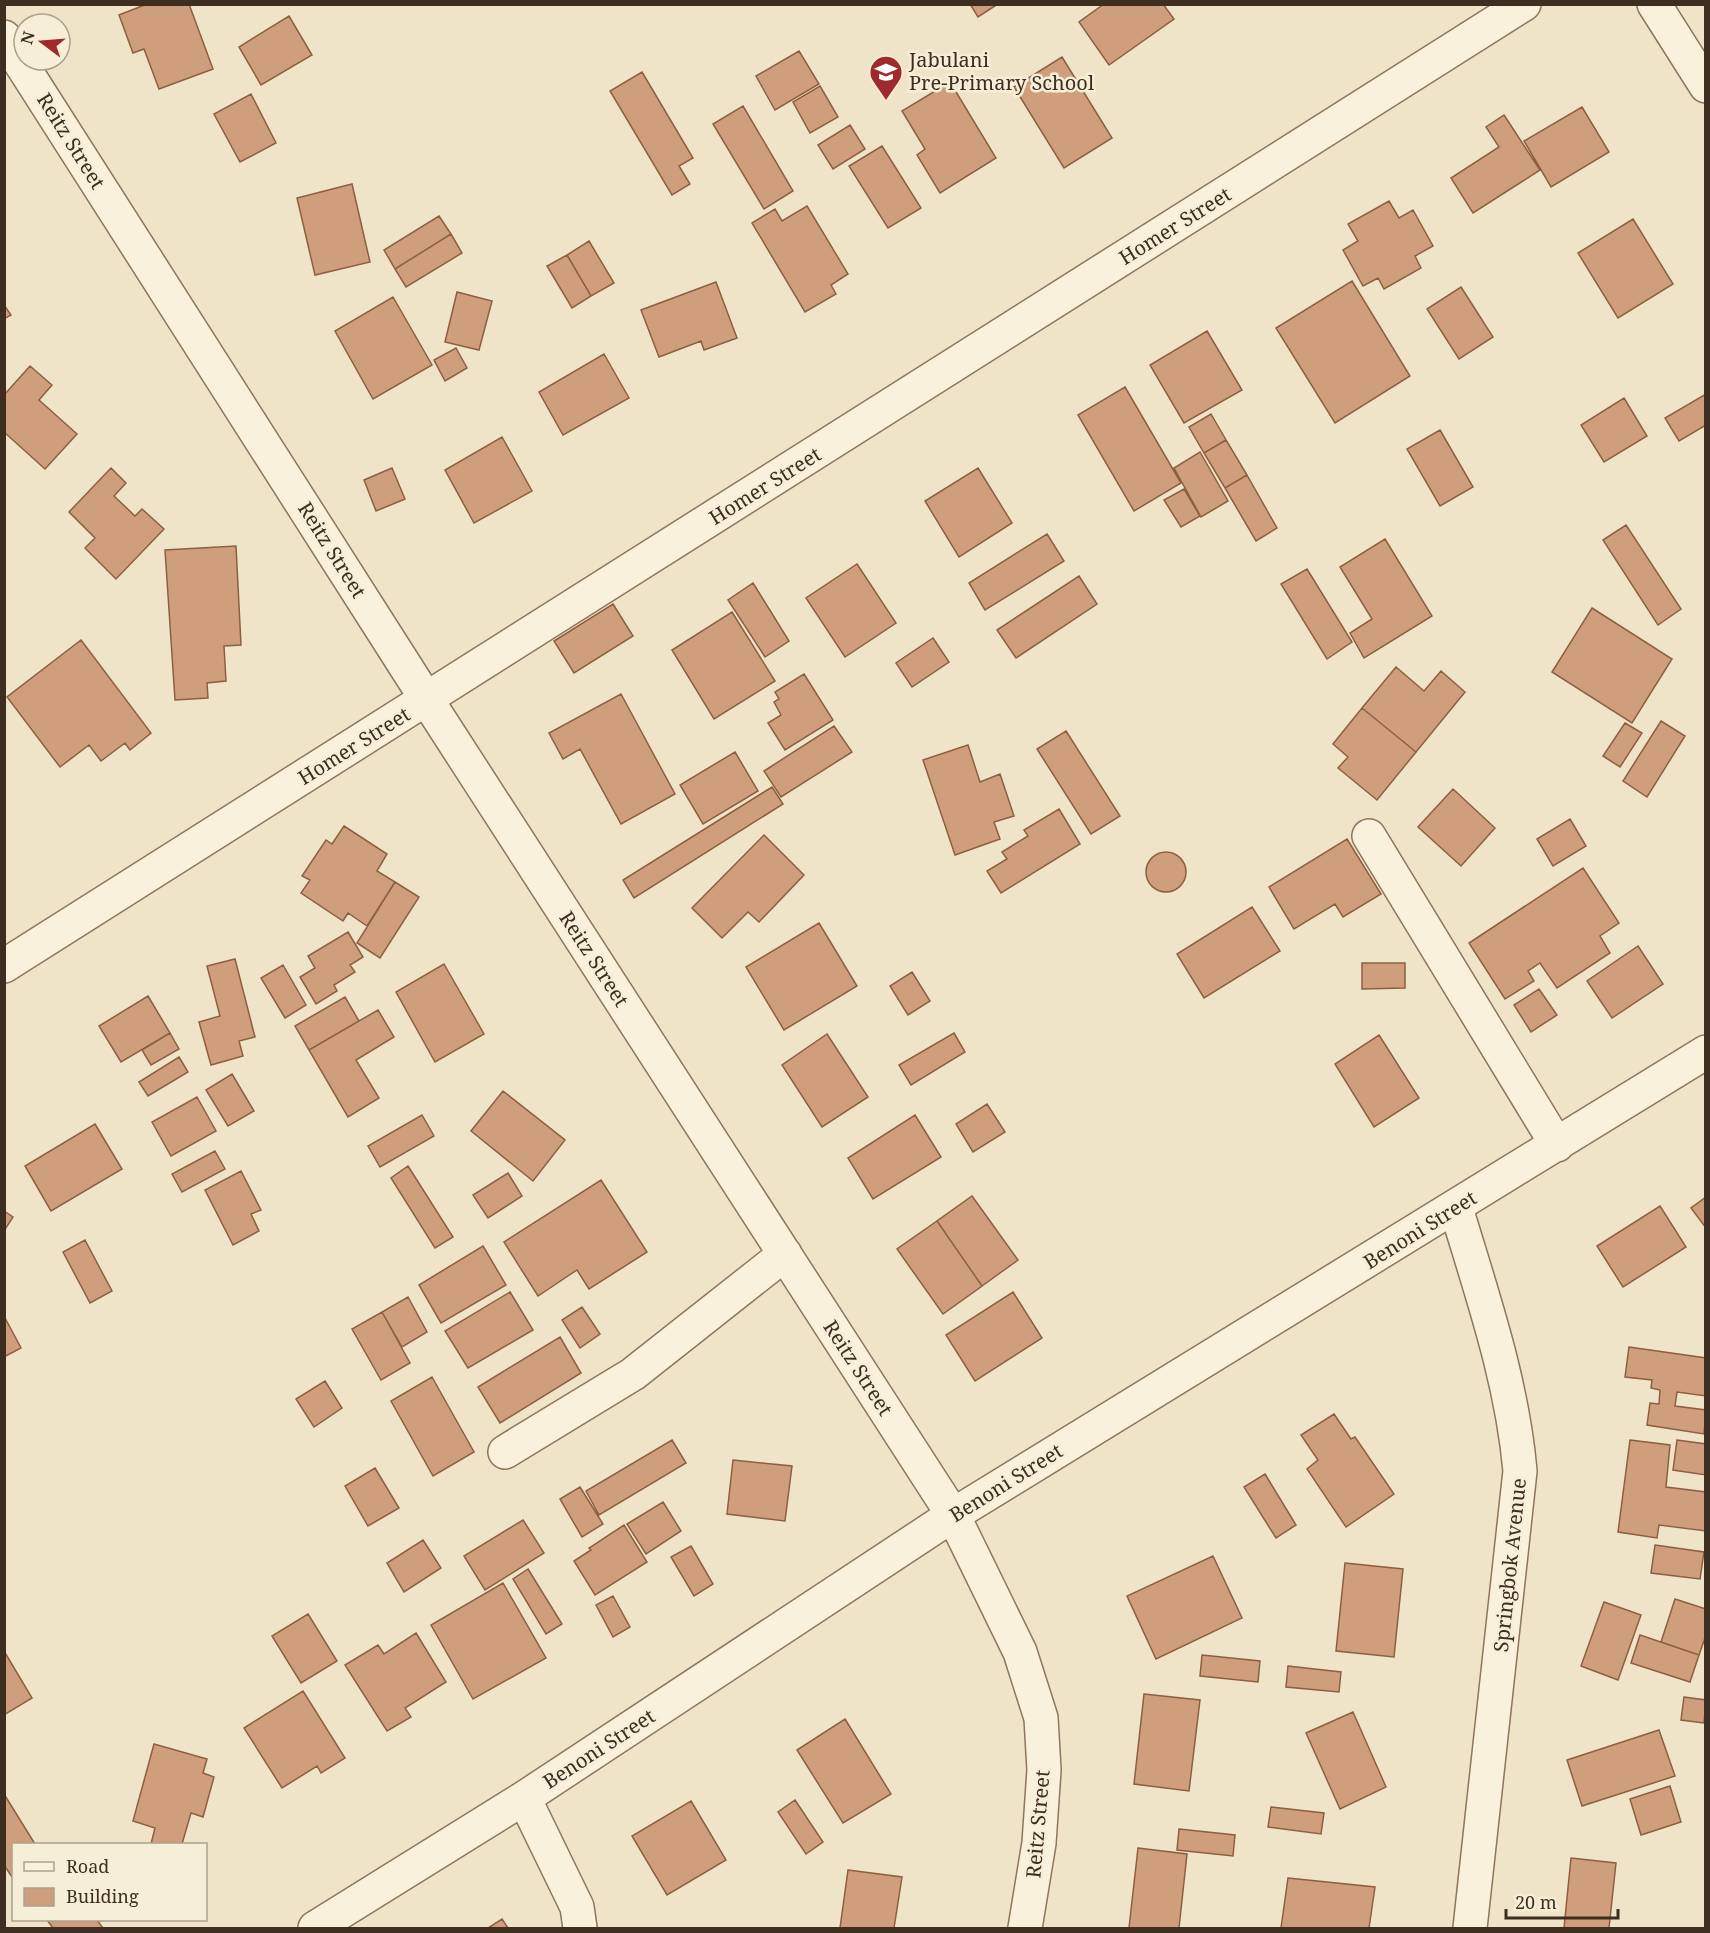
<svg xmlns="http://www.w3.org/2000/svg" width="1710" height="1933" font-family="'Noto Serif',serif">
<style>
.building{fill:#cf9f7d;stroke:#8d5f41;stroke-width:1.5}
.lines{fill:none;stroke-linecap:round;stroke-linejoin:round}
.minor-casing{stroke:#8d765c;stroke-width:36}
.minor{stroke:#faf1dc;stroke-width:33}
.labels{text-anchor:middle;stroke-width:5;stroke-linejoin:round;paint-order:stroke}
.poi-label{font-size:20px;fill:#3d2e20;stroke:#f7eed8;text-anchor:start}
.street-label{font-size:20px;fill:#3d2e20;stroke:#f7eed8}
</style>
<rect width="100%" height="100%" fill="#f0e4c8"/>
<path class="building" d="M 147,4 L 189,4 L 213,69 L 159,89 L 144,49 L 133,53 L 119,15 Z
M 970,4 L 998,4 L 978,17 Z
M 1104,4 L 1163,4 L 1174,19 L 1109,65 L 1079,22 Z
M 289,16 L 312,55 L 261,85 L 239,47 Z
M 799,51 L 819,84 L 775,110 L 756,76 Z
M 1062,57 L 1112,138 L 1064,168 L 1014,87 Z
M 642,72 L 693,158 L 679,166 L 690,184 L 672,195 L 610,91 Z
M 950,82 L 996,158 L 940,193 L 917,155 L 925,149 L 902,111 Z
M 820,86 L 838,117 L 810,133 L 793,102 Z
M 251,94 L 276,143 L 240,162 L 214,114 Z
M 743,106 L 793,191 L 764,209 L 713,124 Z
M 1582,107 L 1609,152 L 1551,187 L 1524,141 Z
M 1504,115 L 1540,170 L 1473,213 L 1451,178 L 1499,147 L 1486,127 Z
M 850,125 L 865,149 L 833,169 L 818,145 Z
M 882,146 L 921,208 L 888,228 L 849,166 Z
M 352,184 L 370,262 L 315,275 L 297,198 Z
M 1389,201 L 1399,218 L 1413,210 L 1433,246 L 1415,256 L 1421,268 L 1384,289 L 1378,278 L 1363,286 L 1343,250 L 1358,241 L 1348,224 Z
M 807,206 L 848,274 L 831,285 L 836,294 L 805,312 L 752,223 L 775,209 L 782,221 Z
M 439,216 L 451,234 L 395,269 L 384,250 Z
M 1633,219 L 1673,284 L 1618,318 L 1578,253 Z
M 451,234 L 462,253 L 406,287 L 395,269 Z
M 589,241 L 614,283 L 591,296 L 567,255 Z
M 567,255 L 591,296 L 572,308 L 547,266 Z
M 1352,281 L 1410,376 L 1335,423 L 1276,328 Z
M 716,282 L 737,338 L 704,350 L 701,341 L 659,357 L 641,310 Z
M 1461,287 L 1493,337 L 1459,359 L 1427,309 Z
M 457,292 L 492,301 L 479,350 L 445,342 Z
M 393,297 L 432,365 L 373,399 L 335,331 Z
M 4,305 L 11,315 L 4,319 Z
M 1207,331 L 1242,390 L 1184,423 L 1150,365 Z
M 456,348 L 467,368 L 445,381 L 434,360 Z
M 604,354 L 629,398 L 563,435 L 539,392 Z
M 30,366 L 52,385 L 39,400 L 77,434 L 45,469 L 4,432 L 4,395 Z
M 1125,387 L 1181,483 L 1134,511 L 1078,415 Z
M 1706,394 L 1706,425 L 1679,441 L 1665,418 Z
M 1624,398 L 1647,436 L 1604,462 L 1581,425 Z
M 1211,414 L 1226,440 L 1204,453 L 1189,427 Z
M 1440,430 L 1473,487 L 1440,506 L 1407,449 Z
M 502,437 L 532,491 L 474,523 L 445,470 Z
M 1226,440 L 1247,475 L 1225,488 L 1204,453 Z
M 1200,452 L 1228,501 L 1201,517 L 1174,468 Z
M 111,468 L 126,483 L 114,496 L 135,516 L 142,509 L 164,529 L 116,579 L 85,548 L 95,538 L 69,512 Z
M 392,468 L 405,499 L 376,511 L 364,480 Z
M 978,468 L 1012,523 L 959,557 L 925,501 Z
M 1247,475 L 1277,528 L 1256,541 L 1225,488 Z
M 1184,489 L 1200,516 L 1181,527 L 1164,500 Z
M 1626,525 L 1681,609 L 1658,625 L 1603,540 Z
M 1047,534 L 1064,561 L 985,610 L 969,583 Z
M 1385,539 L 1432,616 L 1364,658 L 1350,633 L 1372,619 L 1340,567 Z
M 236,546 L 241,645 L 224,646 L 226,681 L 207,683 L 208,698 L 175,700 L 165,550 Z
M 857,564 L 896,623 L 845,657 L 806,598 Z
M 1307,569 L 1352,642 L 1327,659 L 1281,584 Z
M 1079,576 L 1097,604 L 1016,658 L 997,630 Z
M 753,583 L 789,641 L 765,657 L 728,600 Z
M 613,604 L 633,636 L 574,673 L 554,641 Z
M 1592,608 L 1672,659 L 1632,723 L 1552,672 Z
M 732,612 L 775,681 L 714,719 L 672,650 Z
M 933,638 L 949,662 L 912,687 L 896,663 Z
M 81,640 L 151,733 L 130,750 L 125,743 L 101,761 L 89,745 L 60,767 L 7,697 Z
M 1396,667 L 1424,691 L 1441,671 L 1465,692 L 1416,752 L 1362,708 Z
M 804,674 L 833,720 L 785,750 L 768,723 L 781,715 L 774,702 L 779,699 L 775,692 Z
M 621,694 L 675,794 L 621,824 L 580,749 L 563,759 L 549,733 Z
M 1362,708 L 1416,752 L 1377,800 L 1338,768 L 1348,757 L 1333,744 Z
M 1661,721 L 1685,736 L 1647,797 L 1623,781 Z
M 1625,723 L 1642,733 L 1620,767 L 1603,756 Z
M 834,726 L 852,752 L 781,797 L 764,771 Z
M 1066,731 L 1120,816 L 1091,834 L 1037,749 Z
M 968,745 L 980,782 L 1000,774 L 1014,816 L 994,822 L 1000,839 L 955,855 L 923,760 Z
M 735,752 L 758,791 L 703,824 L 680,785 Z
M 772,787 L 783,804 L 634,898 L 623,880 Z
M 1453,789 L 1495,828 L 1461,866 L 1418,827 Z
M 1059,809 L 1080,844 L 1001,893 L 987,871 L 1007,859 L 1002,852 L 1028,836 L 1024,830 Z
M 1570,819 L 1586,846 L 1553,866 L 1537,839 Z
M 344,826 L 387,854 L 377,871 L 395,882 L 367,926 L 348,913 L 343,921 L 301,893 L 310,880 L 302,876 L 326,840 L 332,844 Z
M 764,835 L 804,875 L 759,922 L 748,912 L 722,938 L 692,908 Z
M 1347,839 L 1381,894 L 1343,917 L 1335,904 L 1294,929 L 1269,887 Z
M1146 872a20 20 0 1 1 40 0a20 20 0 1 1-40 0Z
M 1583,868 L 1619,923 L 1600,936 L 1610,953 L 1557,988 L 1540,963 L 1528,971 L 1534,981 L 1505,999 L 1469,943 Z
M 395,882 L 419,897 L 380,958 L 357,943 Z
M 1252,907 L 1280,951 L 1204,998 L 1177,954 Z
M 819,923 L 857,986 L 784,1030 L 746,967 Z
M 348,932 L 363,957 L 350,965 L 355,972 L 334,985 L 337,991 L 316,1004 L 300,977 L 315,968 L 308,956 Z
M 1638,946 L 1663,984 L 1612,1018 L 1587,981 Z
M 235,959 L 255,1037 L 239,1041 L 243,1056 L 211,1065 L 199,1022 L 220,1016 L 207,966 Z
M 1362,963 L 1405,963 L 1405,988 L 1362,989 Z
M 444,964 L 484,1034 L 435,1062 L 396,992 Z
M 283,965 L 306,1005 L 285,1018 L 261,978 Z
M 912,972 L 930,1001 L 908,1015 L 890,986 Z
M 1539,989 L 1557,1015 L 1531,1032 L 1514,1005 Z
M 148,996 L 170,1033 L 121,1062 L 99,1026 Z
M 345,997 L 359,1021 L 309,1050 L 295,1026 Z
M 378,1010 L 394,1037 L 356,1060 L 379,1098 L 348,1117 L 309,1050 Z
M 170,1033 L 179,1049 L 151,1065 L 142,1050 Z
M 954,1033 L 965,1052 L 911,1085 L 899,1065 Z
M 827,1034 L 868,1097 L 822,1127 L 782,1065 Z
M 1379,1035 L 1419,1098 L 1374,1127 L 1335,1064 Z
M 179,1057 L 188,1072 L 148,1096 L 139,1082 Z
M 232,1074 L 254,1111 L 228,1126 L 206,1090 Z
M 503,1091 L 565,1140 L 533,1181 L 471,1131 Z
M 197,1097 L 216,1131 L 171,1156 L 152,1122 Z
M 987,1104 L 1005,1132 L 973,1152 L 956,1124 Z
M 422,1115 L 434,1136 L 380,1167 L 368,1146 Z
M 915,1115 L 941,1157 L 873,1199 L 848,1158 Z
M 95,1124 L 122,1169 L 51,1211 L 25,1166 Z
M 215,1151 L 225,1169 L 182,1192 L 172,1174 Z
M 408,1166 L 453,1237 L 435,1248 L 391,1178 Z
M 241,1171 L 261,1210 L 251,1214 L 259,1231 L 233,1245 L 205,1190 Z
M 508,1173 L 522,1196 L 488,1218 L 473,1195 Z
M 601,1180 L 647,1252 L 589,1289 L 577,1270 L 538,1296 L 504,1242 Z
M 972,1196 L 1018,1260 L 982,1286 L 937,1221 Z
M 1706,1197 L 1706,1228 L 1691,1208 Z
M 1660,1206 L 1686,1247 L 1623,1287 L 1597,1246 Z
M 4,1211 L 13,1217 L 4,1231 Z
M 937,1221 L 982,1286 L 943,1314 L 897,1249 Z
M 85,1240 L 112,1291 L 90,1303 L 63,1252 Z
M 483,1246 L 506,1285 L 441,1323 L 419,1285 Z
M 510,1292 L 533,1330 L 468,1368 L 445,1331 Z
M 1013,1292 L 1042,1338 L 975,1381 L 946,1335 Z
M 408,1297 L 427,1332 L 402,1347 L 382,1312 Z
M 582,1307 L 600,1334 L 580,1348 L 562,1320 Z
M 382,1312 L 410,1363 L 381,1380 L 352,1329 Z
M 4,1316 L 21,1348 L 4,1357 Z
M 560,1337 L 581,1373 L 500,1423 L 478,1387 Z
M 1629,1347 L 1706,1358 L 1706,1396 L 1677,1392 L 1675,1406 L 1706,1410 L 1704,1434 L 1647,1425 L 1650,1403 L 1659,1404 L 1660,1390 L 1651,1388 L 1652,1380 L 1625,1377 Z
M 432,1377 L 474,1452 L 433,1476 L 391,1401 Z
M 325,1381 L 342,1408 L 314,1427 L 296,1399 Z
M 1334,1414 L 1351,1439 L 1355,1437 L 1394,1494 L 1346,1527 L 1307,1469 L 1318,1460 L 1301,1435 Z
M 672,1440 L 686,1463 L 599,1515 L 586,1491 Z
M 1630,1440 L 1670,1445 L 1666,1487 L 1706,1492 L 1706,1531 L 1659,1525 L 1657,1538 L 1618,1532 Z
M 1677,1440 L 1706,1444 L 1706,1475 L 1673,1470 Z
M 733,1460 L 792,1466 L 785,1521 L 727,1514 Z
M 375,1468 L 399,1508 L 368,1526 L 345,1486 Z
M 1265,1474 L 1296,1525 L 1276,1538 L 1244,1487 Z
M 580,1487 L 603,1524 L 582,1537 L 560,1499 Z
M 663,1502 L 681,1531 L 646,1554 L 627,1524 Z
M 523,1520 L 544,1553 L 485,1590 L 464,1556 Z
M 624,1525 L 647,1562 L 595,1595 L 574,1561 L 591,1550 L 589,1548 Z
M 423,1540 L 441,1568 L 404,1592 L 387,1563 Z
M 1655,1545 L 1704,1552 L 1700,1579 L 1651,1573 Z
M 691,1546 L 713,1584 L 694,1596 L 671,1557 Z
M 1213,1556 L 1242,1618 L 1156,1659 L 1127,1596 Z
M 1345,1563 L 1403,1569 L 1394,1657 L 1336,1651 Z
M 528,1569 L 562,1624 L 546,1634 L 513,1579 Z
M 503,1583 L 546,1658 L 473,1699 L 431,1625 Z
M 613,1596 L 630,1627 L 613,1637 L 596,1605 Z
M 1675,1599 L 1706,1609 L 1706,1635 L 1699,1655 L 1661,1642 Z
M 1604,1602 L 1641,1615 L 1618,1680 L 1581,1666 Z
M 308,1614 L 337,1661 L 301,1683 L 272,1636 Z
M 416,1633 L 446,1682 L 405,1708 L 411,1717 L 387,1731 L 345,1665 L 378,1645 L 384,1654 Z
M 1640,1635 L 1699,1655 L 1690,1682 L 1631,1663 Z
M 4,1651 L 32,1698 L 4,1715 Z
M 1202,1655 L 1260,1661 L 1258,1682 L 1200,1676 Z
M 1288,1666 L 1341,1672 L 1339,1692 L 1286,1687 Z
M 303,1691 L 345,1758 L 321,1773 L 317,1766 L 282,1788 L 244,1728 Z
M 1144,1694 L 1200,1700 L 1189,1791 L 1134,1784 Z
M 1684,1697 L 1706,1700 L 1704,1723 L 1681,1720 Z
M 1353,1712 L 1386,1787 L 1340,1809 L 1306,1733 Z
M 845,1719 L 891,1794 L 843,1823 L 797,1750 Z
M 1659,1730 L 1675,1776 L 1582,1806 L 1567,1760 Z
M 154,1744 L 207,1759 L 203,1773 L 214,1777 L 203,1817 L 191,1813 L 182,1844 L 151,1844 L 155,1828 L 133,1821 Z
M 1670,1786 L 1681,1822 L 1641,1835 L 1630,1799 Z
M 4,1794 L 35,1844 L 14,1844 L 14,1880 L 4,1865 Z
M 795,1800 L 823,1842 L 806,1854 L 778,1812 Z
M 691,1801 L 726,1860 L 667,1895 L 632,1836 Z
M 1271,1807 L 1324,1813 L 1321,1834 L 1268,1827 Z
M 1179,1829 L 1235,1835 L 1233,1856 L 1177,1850 Z
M 1138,1848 L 1187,1854 L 1179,1928 L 1129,1928 Z
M 1571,1858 L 1616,1863 L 1609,1928 L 1564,1928 Z
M 848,1870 L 902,1877 L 894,1928 L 840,1928 Z
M 1288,1878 L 1375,1887 L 1369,1928 L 1281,1928 Z
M 502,1919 L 508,1928 L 488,1928 Z
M 47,1920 L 97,1920 L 103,1928 L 53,1928 Z"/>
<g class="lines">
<defs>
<path id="minor" d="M 1654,4 L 1706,86
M 4,37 L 427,700 L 953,1515 L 1020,1652 L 1041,1718 L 1044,1770 L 1039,1843 L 1025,1928
M 1369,836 L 1557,1145
M 4,966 L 1524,4
M 1456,1208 C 1482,1295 1512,1380 1520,1471 L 1470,1928
M 505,1452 L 633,1374 L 785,1254
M 524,1798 L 577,1907 L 580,1928
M 315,1928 L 524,1798 L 953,1515 L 1706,1052"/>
</defs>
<use href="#minor" class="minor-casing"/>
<use href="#minor" class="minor"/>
</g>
<defs>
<symbol id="school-pin" viewBox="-11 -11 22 30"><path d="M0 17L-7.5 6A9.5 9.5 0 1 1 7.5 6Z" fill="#9e2a2b" stroke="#f7eed8"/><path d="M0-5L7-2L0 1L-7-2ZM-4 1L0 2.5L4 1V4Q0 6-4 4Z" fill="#fff"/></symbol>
</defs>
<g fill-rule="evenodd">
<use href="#school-pin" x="867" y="53" width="38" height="52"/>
</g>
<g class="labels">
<g class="poi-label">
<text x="909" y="67">Jabulani<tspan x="909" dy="23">Pre-Primary School</tspan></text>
</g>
<g class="street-label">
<text transform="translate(71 141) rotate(58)" y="7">Reitz Street</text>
<text transform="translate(1175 226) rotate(-32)" y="7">Homer Street</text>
<text transform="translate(765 486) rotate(-32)" y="7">Homer Street</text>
<text transform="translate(332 550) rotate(58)" y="7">Reitz Street</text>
<text transform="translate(354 746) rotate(-32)" y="7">Homer Street</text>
<text transform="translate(594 959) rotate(57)" y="7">Reitz Street</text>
<text transform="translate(1420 1230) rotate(-32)" y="7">Benoni Street</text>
<text transform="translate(858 1368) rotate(57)" y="7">Reitz Street</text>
<text transform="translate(1006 1483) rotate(-32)" y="7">Benoni Street</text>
<text transform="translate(1510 1565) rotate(-84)" y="7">Springbok Avenue</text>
<text transform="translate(599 1749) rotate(-33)" y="7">Benoni Street</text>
<text transform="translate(1038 1824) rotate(-85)" y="7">Reitz Street</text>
</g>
</g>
<rect width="1710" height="1933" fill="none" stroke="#3d2e20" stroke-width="12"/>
<rect x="12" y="1843" width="195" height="78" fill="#f7eed8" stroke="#ada18e" stroke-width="1.5"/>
<rect x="24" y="1862" width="30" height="9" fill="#faf1dc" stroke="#ada18e" stroke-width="1.5"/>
<text x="66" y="1873" font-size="18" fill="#3d2e20">Road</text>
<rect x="24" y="1888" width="30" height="18" fill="#cf9f7d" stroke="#ada18e" stroke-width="1.5"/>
<text x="66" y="1903" font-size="18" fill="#3d2e20">Building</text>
<g transform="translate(42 42) rotate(286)"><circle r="28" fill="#f7eed8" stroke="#ada18e" stroke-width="1.5"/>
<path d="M0-4.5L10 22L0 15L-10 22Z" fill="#9e2a2b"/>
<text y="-9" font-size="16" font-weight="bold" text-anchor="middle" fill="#3d2e20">N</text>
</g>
<path d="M1506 1909v9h112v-9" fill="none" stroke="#3d2e20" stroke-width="3"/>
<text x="1515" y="1909" font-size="18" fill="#3d2e20" stroke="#f7eed8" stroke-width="4.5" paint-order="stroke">20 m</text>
</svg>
